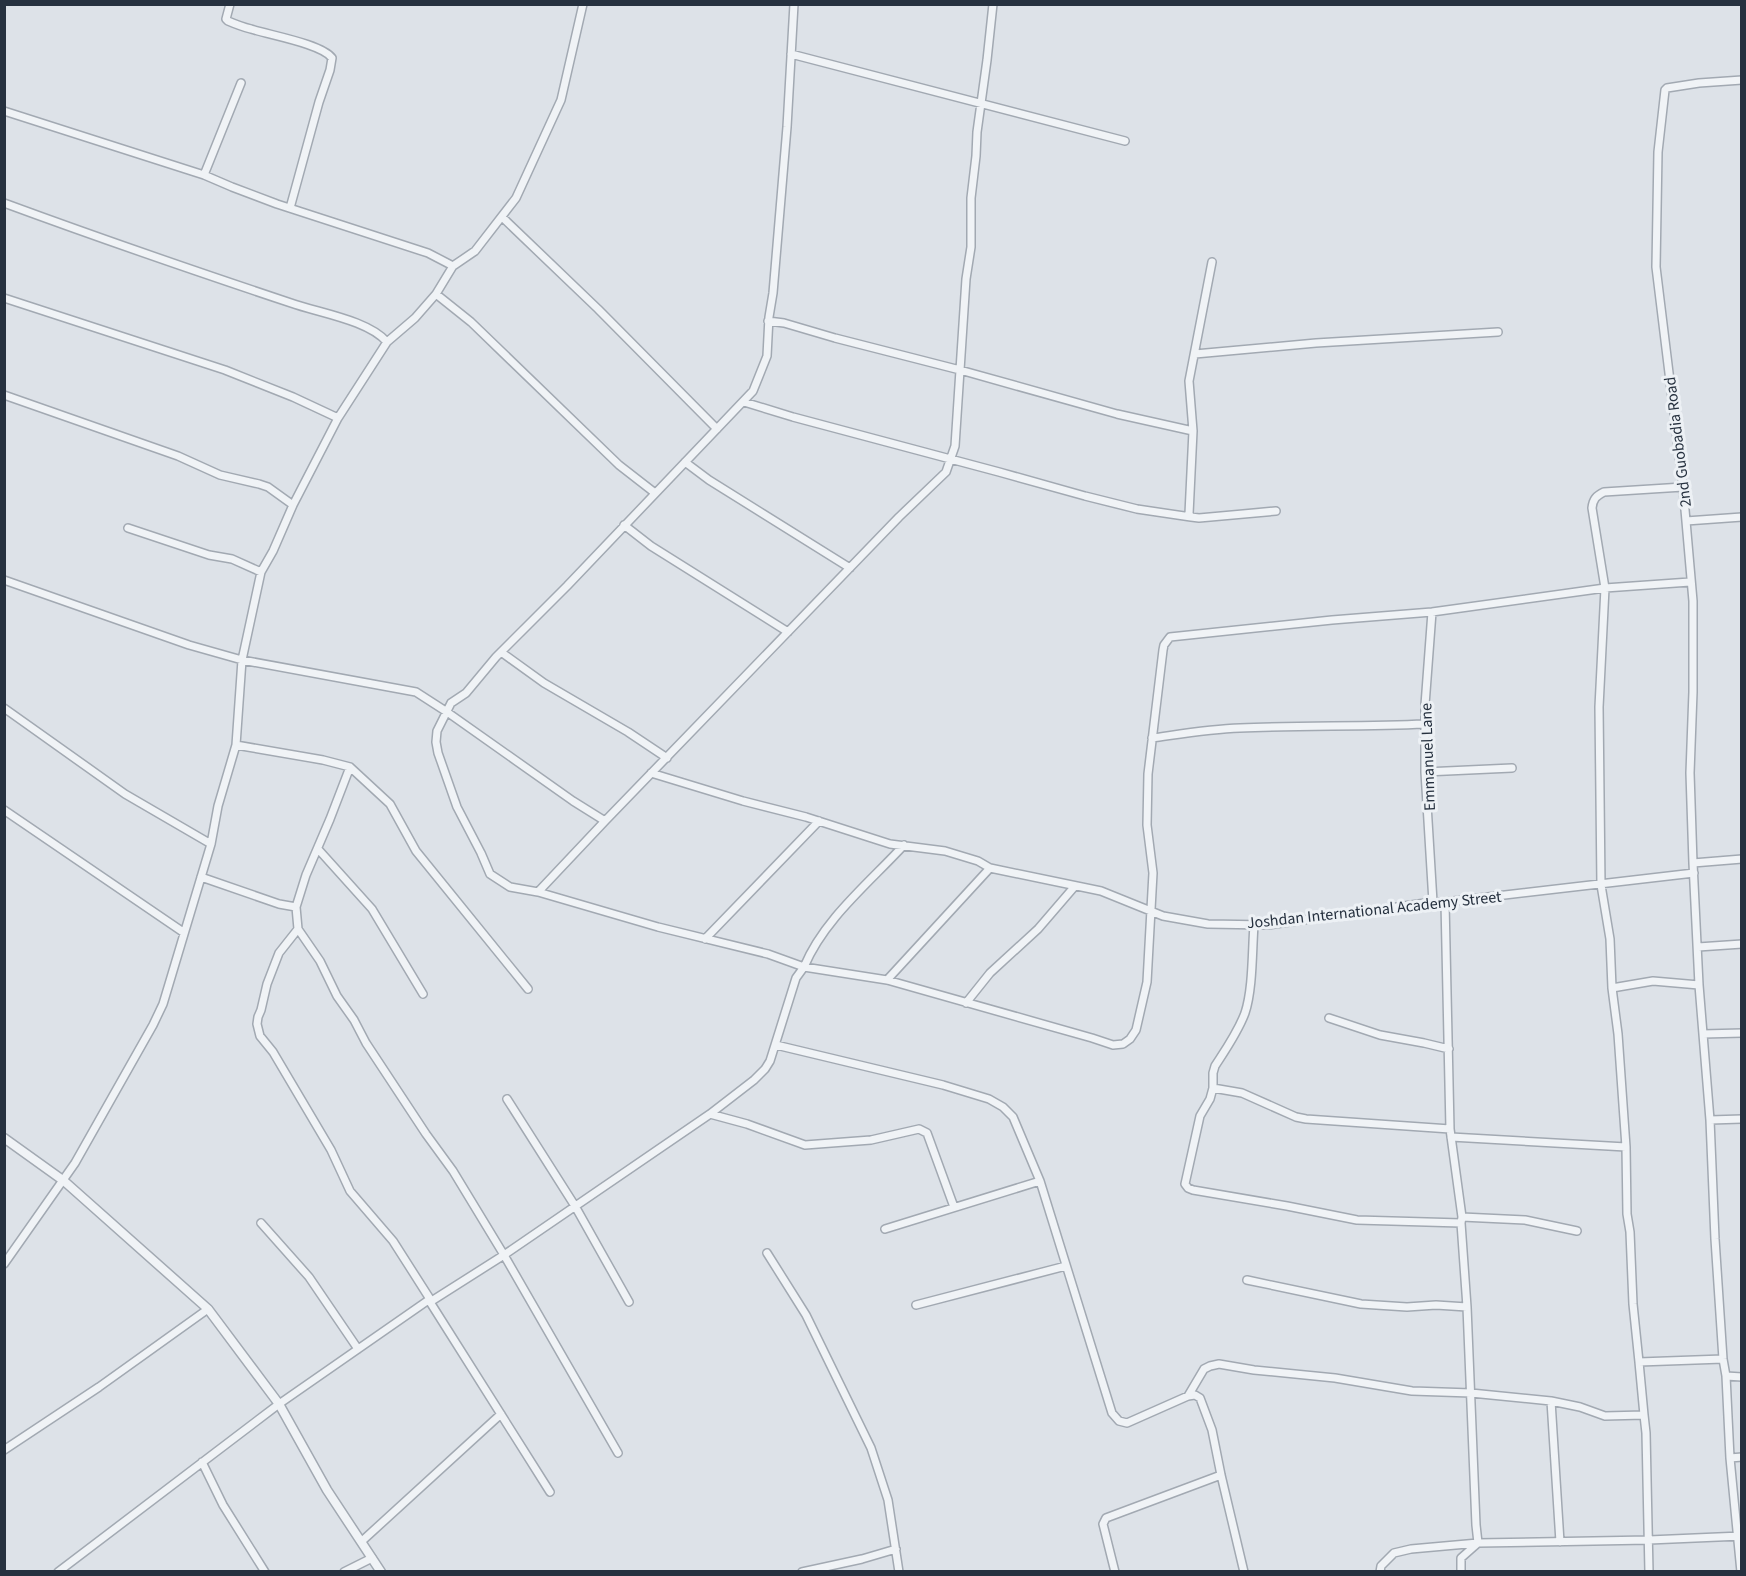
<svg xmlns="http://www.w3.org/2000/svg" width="1746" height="1576" font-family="'Source Sans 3',sans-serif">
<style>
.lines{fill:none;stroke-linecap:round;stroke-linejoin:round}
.minor-casing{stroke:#a2a9b2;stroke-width:10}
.tertiary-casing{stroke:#a2a9b2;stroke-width:11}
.minor{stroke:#f0f3f6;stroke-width:7}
.tertiary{stroke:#f0f3f6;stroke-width:8}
.labels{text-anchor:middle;stroke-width:6;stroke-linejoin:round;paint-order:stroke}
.street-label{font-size:16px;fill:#26313f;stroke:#edf1f5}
</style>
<rect width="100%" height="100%" fill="#dde2e8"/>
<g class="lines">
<defs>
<path id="minor" d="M 230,4 L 226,19 L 228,21 C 235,24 243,27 251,29 C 269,35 322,44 332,58 L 330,70 L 319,102 L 290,208
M 791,54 L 1125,141
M 4,111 L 204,175 L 232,187 L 277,204 L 428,253 L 453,266
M 204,175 L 241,83
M 4,203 C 99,238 195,271 291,303 C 319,313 368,320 387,342
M 502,217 L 598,309 L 717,429
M 1212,262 L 1189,381 L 1193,431 L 1189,514 L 1191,517 L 1199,518 L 1276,511
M 436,294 L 471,322 L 619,465 L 655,493
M 4,298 L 225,370 L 293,397 L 338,418
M 768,321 L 784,323 L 835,338 L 960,370 L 1117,414 L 1193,431
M 1195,354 L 1316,343 L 1498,332
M 4,395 L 178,456 L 220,475 L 259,484 L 268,487 L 293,505
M 744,402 L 793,417 L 999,472 L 1085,496 L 1137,509 L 1191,517
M 685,462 L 709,480 L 850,568
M 1686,521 L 1742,517
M 624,525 L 651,546 L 788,632
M 128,528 L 209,555 L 232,559 L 261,572
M 4,580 L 189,645 L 242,660 L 416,692 L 447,712 L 573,801 L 605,821 L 538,892 L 658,927 L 768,954 L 804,967 L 796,978 L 770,1061 L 765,1069 L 754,1080 L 710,1114 L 504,1255 L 430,1302 L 430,1299 L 279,1404 L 58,1572
M 1432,612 L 1425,705 L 1425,772 L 1433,902
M 501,652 L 544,683 L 628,732 L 667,758
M 4,708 L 125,794 L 211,844
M 1152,738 C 1181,734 1210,729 1240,728 C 1301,725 1363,727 1425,724
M 236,745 L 323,760 L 350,767 L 390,804 L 416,851 L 528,989
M 350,767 L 330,819 L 306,875 L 296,907 L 298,929 L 279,953 L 267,984 L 261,1010 L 258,1017 L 257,1024 L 260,1036 L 273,1052 L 331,1150 L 350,1191 L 393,1241 L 430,1299
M 1425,772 L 1512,768
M 651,773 L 743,801 L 806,817 L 890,844 L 945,851 L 978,861 L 990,868 L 1101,891 L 1163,916 L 1208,924 L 1267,925 L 1433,902 L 1445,902 L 1694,873
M 4,810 L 183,932
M 605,821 L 899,517 L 946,472 L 955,446 L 966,279 L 971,247 L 971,198 L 976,156 L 977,132 L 987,60 L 993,4
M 904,845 C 869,883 824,919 804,967 L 887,980 L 1092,1038 L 1113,1045 L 1123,1044 L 1130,1039 L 1136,1030 L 1147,982 L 1153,873 L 1147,825 L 1148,774 L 1163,650 L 1164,645 L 1170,637 L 1332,620 L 1432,612 L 1605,588 L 1690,582
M 318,849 L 372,909 L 423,994
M 1693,863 L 1742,859
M 201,877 L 279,904 L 296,907
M 538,892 L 510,887 L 490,874 L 481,853 L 457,807 L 438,753 L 436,742 L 437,731 L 451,703 L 466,693 L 496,657 L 567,586 L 753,391 L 767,356 L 769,317 L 773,293 L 787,127 L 794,4
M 1445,902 L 1450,1129 L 1462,1217 L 1461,1223 L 1467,1307 L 1476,1525 L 1478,1543 L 1461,1558 L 1461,1572
M 298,929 L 320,961 L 337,996 L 354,1020 L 366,1043 L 426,1134 L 453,1171 L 504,1255 L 618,1453
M 705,939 L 819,821
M 1698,947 L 1742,944
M 887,980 L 990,868
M 1612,988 L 1653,981 L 1699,985
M 966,1003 L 990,973 L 1038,929 L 1075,886
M 1329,1018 L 1380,1035 L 1424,1043 L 1449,1049
M 1703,1034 L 1742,1033
M 776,1045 L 943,1085 L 989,1099 L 1003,1107 L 1013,1117 L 1040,1181 L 1112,1413 L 1119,1421 L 1127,1423 L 1188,1396 L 1195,1395 L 1200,1398 L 1212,1430 L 1221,1475 L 1244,1572
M 1213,1088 L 1213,1073 L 1215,1066 C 1226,1049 1238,1032 1245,1013 C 1253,989 1252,951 1254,925
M 507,1099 L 575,1206 L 629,1302
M 710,1114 L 747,1124 L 805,1145 L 871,1140 L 919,1129 L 927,1133 L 954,1207
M 1710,1120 L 1742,1119
M 1450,1129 L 1306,1119 L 1296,1117 L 1242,1093 L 1213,1088 L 1210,1099 L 1200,1116 L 1185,1184 L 1188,1188 L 1193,1190 L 1287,1206 L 1357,1220 L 1461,1223
M 1451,1137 L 1626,1147
M 1462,1217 L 1525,1220 L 1577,1231
M 261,1223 L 309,1277 L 358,1349
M 885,1229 L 1040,1181
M 767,1253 L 806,1315 L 871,1448 L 888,1500 L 899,1572
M 4,1264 L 75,1163 L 153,1025 L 163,1004 L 211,844 L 218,806 L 236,745 L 242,660 L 261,572 L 273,551 L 293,505 L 338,418 L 387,342 L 415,318 L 436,294 L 453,266 L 475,251 L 516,198 L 561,100 L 583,4
M 1247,1280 L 1361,1304 L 1407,1307 L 1436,1305 L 1467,1307
M 430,1302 L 550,1492
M 916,1305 L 1066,1266
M 1639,1362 L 1633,1304 L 1630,1232 L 1627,1214 L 1626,1147 L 1618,1034 L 1612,988 L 1610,939 L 1601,885 L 1599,707 L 1605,588 L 1592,508 C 1593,499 1596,496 1604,492 L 1683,487
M 1726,1376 L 1742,1377
M 1188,1396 L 1204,1369 L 1210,1366 L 1219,1364 L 1254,1370 L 1335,1378 L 1412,1391 L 1471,1393 L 1551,1401 L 1580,1407 L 1605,1416 L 1644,1415 L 1646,1433 L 1649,1572
M 1551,1401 L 1560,1542
M 1644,1415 L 1639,1362 L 1723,1359
M 4,1450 L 99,1387 L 208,1309
M 1730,1458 L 1742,1457
M 202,1462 L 223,1505 L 265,1572
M 362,1541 L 501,1414
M 344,1572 L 372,1558
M 802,1572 L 862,1559 L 896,1549
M 1115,1572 L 1103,1524 L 1106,1518 L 1221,1475
M 1380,1572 L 1381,1566 L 1394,1553 L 1411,1549 L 1478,1543 L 1649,1540 L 1741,1536
M 1741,1572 L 1730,1458 L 1726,1376 L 1723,1359 L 1715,1239 L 1710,1120 L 1699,985 L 1693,863 L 1690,773 L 1693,692 L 1693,601 L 1683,487 L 1656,267 L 1658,152 L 1665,90 L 1667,88 L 1699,83 L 1742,80"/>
<path id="tertiary" d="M 4,1138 L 64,1181 L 208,1309 L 279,1404 L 327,1490 L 381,1572"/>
</defs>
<use href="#minor" class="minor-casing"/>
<use href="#tertiary" class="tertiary-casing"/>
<use href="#minor" class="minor"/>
<use href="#tertiary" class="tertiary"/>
</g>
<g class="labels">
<g class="street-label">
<text transform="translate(1677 442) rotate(-97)" y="6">2nd Guobadia Road</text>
<text transform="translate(1427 757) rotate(-92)" y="6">Emmanuel Lane</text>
<text transform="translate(1374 909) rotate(-6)" y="6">Joshdan International Academy Street</text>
</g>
</g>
<rect width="1746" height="1576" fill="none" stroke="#26313f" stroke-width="12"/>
</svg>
